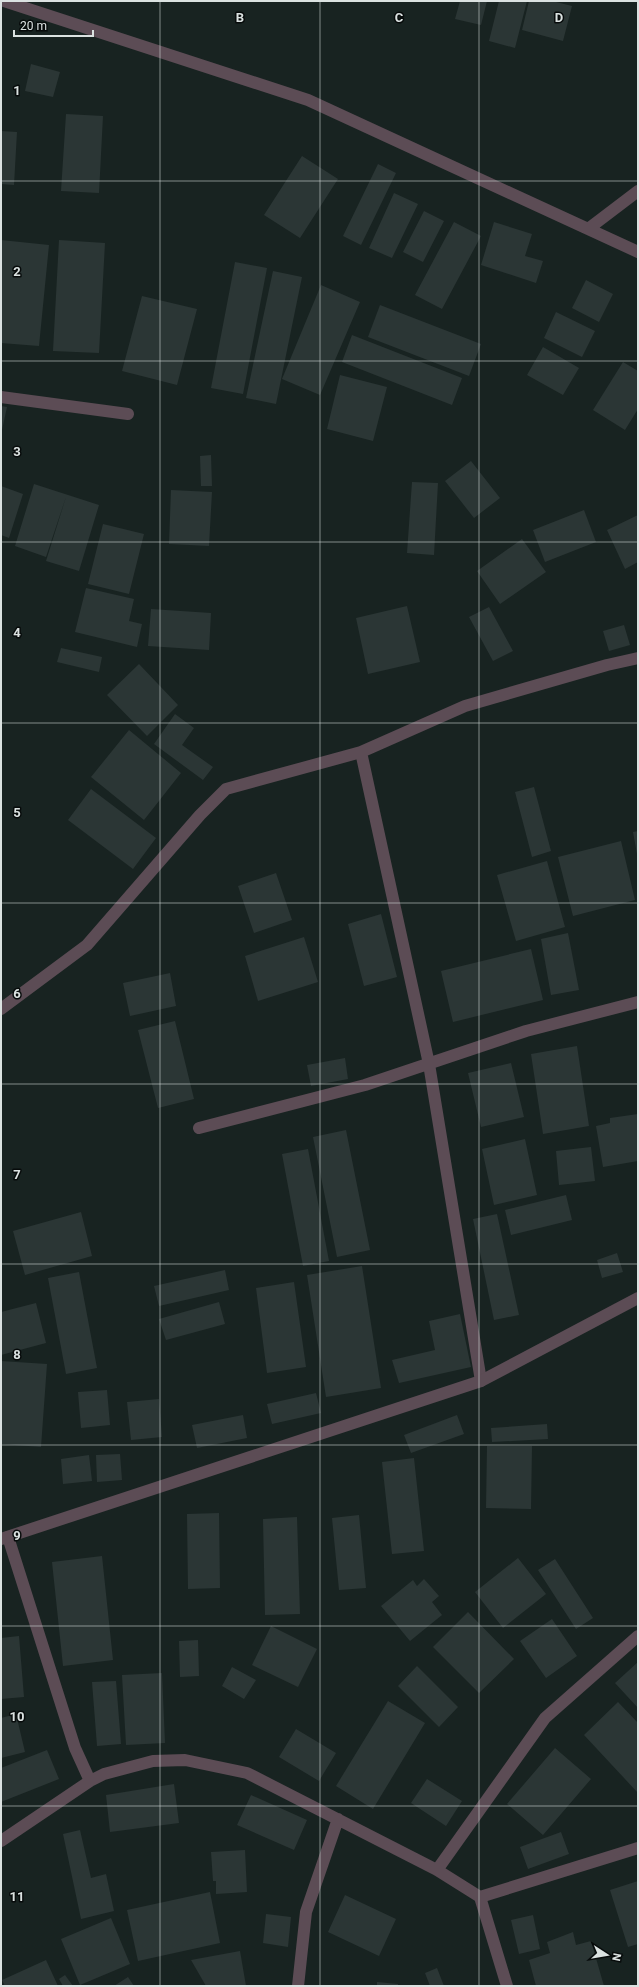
<svg xmlns="http://www.w3.org/2000/svg" width="639" height="1987" font-family="Roboto,sans-serif">
<style>
.building{fill:#2b3635}
.lines{fill:none;stroke-linecap:round;stroke-linejoin:round}
.minor{stroke:#5c4c55;stroke-width:12}
.tertiary{stroke:#5c4c55;stroke-width:12}
.grid{fill:none;stroke:#dbe2e1;stroke-width:1;stroke-opacity:0.55}
.grid-label{font-size:13px;text-anchor:middle;font-weight:bold;fill:#dbe2e1;stroke:#070b0b;stroke-width:3;stroke-linejoin:round;paint-order:stroke}
</style>
<rect width="100%" height="100%" fill="#182321"/>
<path class="building" d="M 460,1 L 487,1 L 481,25 L 455,19 Z
M 499,1 L 527,1 L 515,48 L 489,41 Z
M 529,1 L 552,1 L 572,6 L 563,41 L 522,30 Z
M 31,64 L 60,72 L 53,97 L 25,91 Z
M 66,114 L 103,116 L 99,193 L 61,191 Z
M 1,131 L 17,132 L 14,185 L 1,184 Z
M 302,156 L 338,179 L 300,238 L 264,215 Z
M 378,164 L 396,173 L 361,245 L 343,236 Z
M 394,193 L 418,204 L 392,258 L 369,248 Z
M 424,211 L 444,221 L 423,262 L 403,252 Z
M 454,222 L 481,236 L 442,309 L 415,295 Z
M 494,222 L 532,234 L 525,256 L 543,261 L 536,283 L 481,265 Z
M 1,240 L 49,245 L 39,346 L 1,343 Z
M 59,240 L 105,243 L 99,353 L 53,351 Z
M 235,262 L 267,268 L 243,394 L 211,388 Z
M 273,271 L 302,277 L 276,404 L 246,398 Z
M 586,280 L 613,294 L 599,322 L 572,308 Z
M 321,285 L 360,302 L 320,395 L 282,379 Z
M 142,296 L 197,309 L 177,385 L 122,371 Z
M 380,305 L 481,344 L 469,376 L 368,337 Z
M 556,312 L 595,331 L 582,357 L 544,338 Z
M 352,335 L 462,378 L 452,405 L 342,362 Z
M 543,347 L 579,368 L 563,395 L 527,375 Z
M 623,362 L 638,371 L 638,409 L 625,430 L 593,410 Z
M 340,375 L 387,387 L 373,441 L 327,429 Z
M 1,406 L 7,407 L 2,430 L 1,430 Z
M 211,455 L 212,486 L 201,486 L 200,456 Z
M 471,461 L 500,498 L 474,518 L 445,481 Z
M 412,482 L 438,483 L 434,555 L 407,553 Z
M 34,484 L 99,505 L 79,571 L 46,561 L 66,497 L 46,557 L 15,546 Z
M 1,486 L 23,494 L 9,538 L 1,535 Z
M 171,490 L 212,492 L 209,546 L 169,544 Z
M 584,510 L 596,542 L 545,562 L 533,530 Z
M 638,515 L 638,562 L 625,569 L 607,530 Z
M 103,524 L 144,534 L 129,594 L 88,584 Z
M 522,539 L 546,572 L 500,604 L 477,571 Z
M 86,588 L 134,599 L 129,621 L 142,624 L 137,647 L 75,632 Z
M 407,606 L 420,662 L 368,674 L 356,618 Z
M 489,607 L 513,651 L 493,661 L 469,617 Z
M 151,609 L 211,613 L 209,650 L 148,646 Z
M 624,625 L 630,645 L 609,651 L 603,631 Z
M 61,648 L 102,657 L 99,672 L 57,662 Z
M 139,664 L 178,705 L 147,736 L 107,695 Z
M 175,714 L 194,728 L 182,745 L 213,767 L 203,780 L 154,744 Z
M 129,730 L 181,773 L 144,820 L 91,777 Z
M 534,787 L 551,851 L 532,857 L 515,792 Z
M 91,789 L 156,838 L 133,869 L 68,820 Z
M 638,831 L 638,854 L 637,854 L 633,832 Z
M 621,841 L 635,900 L 573,916 L 558,857 Z
M 547,861 L 565,927 L 516,941 L 497,875 Z
M 276,873 L 292,920 L 254,933 L 238,886 Z
M 381,914 L 397,977 L 364,986 L 348,924 Z
M 568,933 L 579,990 L 551,995 L 541,939 Z
M 304,937 L 318,982 L 258,1001 L 245,956 Z
M 531,949 L 543,1000 L 453,1022 L 441,971 Z
M 170,973 L 176,1006 L 130,1016 L 123,983 Z
M 175,1021 L 194,1099 L 158,1108 L 138,1030 Z
M 577,1046 L 589,1126 L 543,1134 L 531,1054 Z
M 345,1058 L 348,1079 L 311,1086 L 307,1065 Z
M 511,1063 L 524,1117 L 481,1127 L 468,1073 Z
M 638,1114 L 638,1161 L 603,1167 L 596,1126 L 610,1123 L 610,1118 Z
M 346,1130 L 370,1250 L 337,1257 L 313,1137 Z
M 525,1139 L 537,1195 L 494,1205 L 482,1149 Z
M 591,1147 L 595,1181 L 559,1185 L 556,1151 Z
M 308,1149 L 329,1261 L 303,1266 L 282,1154 Z
M 566,1195 L 572,1220 L 511,1235 L 505,1210 Z
M 81,1212 L 92,1256 L 25,1275 L 13,1231 Z
M 497,1214 L 519,1315 L 494,1320 L 473,1219 Z
M 617,1253 L 623,1272 L 602,1278 L 597,1260 Z
M 362,1266 L 381,1388 L 326,1397 L 307,1275 Z
M 225,1270 L 229,1290 L 159,1306 L 154,1286 Z
M 79,1272 L 97,1368 L 66,1374 L 48,1278 Z
M 294,1282 L 306,1367 L 267,1373 L 256,1288 Z
M 219,1302 L 225,1324 L 166,1340 L 159,1319 Z
M 36,1303 L 46,1343 L 1,1355 L 1,1312 Z
M 460,1314 L 471,1367 L 399,1383 L 392,1360 L 435,1350 L 429,1321 Z
M 1,1361 L 47,1364 L 41,1447 L 1,1444 Z
M 107,1390 L 110,1425 L 81,1428 L 78,1392 Z
M 316,1393 L 321,1413 L 272,1424 L 267,1404 Z
M 159,1399 L 162,1437 L 131,1440 L 127,1402 Z
M 243,1415 L 247,1438 L 197,1448 L 192,1425 Z
M 457,1415 L 464,1434 L 411,1453 L 404,1435 Z
M 547,1424 L 548,1439 L 492,1442 L 491,1428 Z
M 487,1446 L 532,1446 L 531,1509 L 486,1508 Z
M 120,1454 L 122,1480 L 97,1482 L 96,1455 Z
M 89,1455 L 92,1481 L 63,1484 L 61,1459 Z
M 414,1458 L 424,1551 L 392,1554 L 382,1462 Z
M 219,1513 L 220,1588 L 188,1589 L 187,1514 Z
M 359,1515 L 366,1588 L 339,1590 L 332,1518 Z
M 297,1517 L 300,1614 L 265,1615 L 263,1519 Z
M 102,1556 L 113,1660 L 63,1666 L 52,1562 Z
M 518,1558 L 546,1594 L 503,1628 L 475,1592 Z
M 555,1559 L 593,1618 L 576,1629 L 538,1570 Z
M 424,1579 L 439,1596 L 432,1602 L 442,1615 L 410,1641 L 381,1606 L 413,1580 L 417,1586 Z
M 468,1612 L 514,1659 L 479,1693 L 433,1647 Z
M 552,1619 L 577,1656 L 546,1678 L 520,1641 Z
M 271,1626 L 317,1649 L 298,1687 L 252,1665 Z
M 19,1636 L 24,1697 L 1,1699 L 1,1638 Z
M 198,1640 L 199,1676 L 180,1677 L 179,1641 Z
M 638,1662 L 638,1708 L 615,1683 Z
M 417,1666 L 458,1707 L 439,1727 L 398,1686 Z
M 232,1667 L 256,1680 L 244,1699 L 222,1686 Z
M 162,1673 L 165,1743 L 126,1745 L 122,1675 Z
M 116,1681 L 121,1744 L 97,1746 L 92,1682 Z
M 388,1701 L 425,1723 L 373,1809 L 336,1786 Z
M 618,1702 L 638,1723 L 638,1793 L 584,1735 Z
M 16,1714 L 25,1752 L 1,1758 L 1,1718 Z
M 296,1729 L 336,1753 L 319,1781 L 279,1757 Z
M 555,1748 L 591,1779 L 543,1835 L 507,1804 Z
M 47,1750 L 59,1779 L 1,1802 L 1,1768 Z
M 427,1779 L 462,1801 L 446,1826 L 411,1803 Z
M 174,1784 L 179,1823 L 110,1832 L 106,1795 Z
M 251,1795 L 307,1820 L 294,1850 L 237,1825 Z
M 80,1830 L 91,1878 L 106,1874 L 114,1911 L 81,1919 L 63,1834 Z
M 561,1832 L 569,1854 L 528,1869 L 520,1847 Z
M 245,1850 L 247,1892 L 216,1894 L 216,1881 L 213,1881 L 211,1852 Z
M 638,1881 L 638,1944 L 628,1947 L 610,1890 Z
M 210,1892 L 220,1943 L 138,1961 L 127,1910 Z
M 345,1895 L 396,1919 L 379,1956 L 328,1932 Z
M 266,1914 L 291,1917 L 288,1947 L 263,1943 Z
M 533,1915 L 540,1949 L 519,1954 L 511,1920 Z
M 111,1918 L 130,1964 L 80,1985 L 61,1939 Z
M 573,1932 L 576,1945 L 591,1941 L 604,1986 L 536,1986 L 529,1960 L 550,1953 L 547,1942 Z
M 240,1951 L 246,1986 L 206,1986 L 191,1960 Z
M 46,1960 L 58,1986 L 5,1986 L 2,1980 Z
M 437,1968 L 444,1986 L 430,1986 L 425,1973 Z
M 65,1975 L 73,1986 L 63,1986 L 59,1979 Z
M 128,1977 L 134,1986 L 114,1986 Z
M 377,1982 L 398,1984 L 398,1986 L 377,1986 Z"/>
<g class="lines">
<path class="minor" d="M 4,1 L 308,100 L 638,252
M 588,229 L 638,191
M 1,397 L 128,414
M 1,1009 L 87,945 L 200,815 L 226,789 L 361,752
M 199,1128 L 365,1085 L 526,1031 L 638,1002
M 481,1381 L 429,1064 L 361,752 L 465,706 L 607,665 L 638,658
M 8,1537 L 75,1748 L 90,1781
M 1,1841 L 90,1781 L 104,1774 L 153,1761 L 185,1760 L 247,1773 L 437,1870 L 480,1897 L 507,1986
M 437,1870 L 545,1718 L 638,1636
M 480,1897 L 638,1848
M 298,1986 L 306,1912 L 338,1819"/>
<path class="tertiary" d="M 1,1539 L 481,1381 L 638,1298"/>
</g>
<path class="grid" d="M 160,1 L 160,1986M 320,1 L 320,1986M 479,1 L 479,1986M 1,181 L 638,181M 1,361 L 638,361M 1,542 L 638,542M 1,723 L 638,723M 1,903 L 638,903M 1,1084 L 638,1084M 1,1264 L 638,1264M 1,1445 L 638,1445M 1,1626 L 638,1626M 1,1806 L 638,1806"/>
<g class="grid-label">
<text x="240" y="22">B</text>
<text x="399" y="22">C</text>
<text x="559" y="22">D</text>
<text x="17" y="95">1</text>
<text x="17" y="276">2</text>
<text x="17" y="456">3</text>
<text x="17" y="637">4</text>
<text x="17" y="817">5</text>
<text x="17" y="998">6</text>
<text x="17" y="1179">7</text>
<text x="17" y="1359">8</text>
<text x="17" y="1540">9</text>
<text x="17" y="1721">10</text>
<text x="17" y="1901">11</text>
</g>
<rect width="639" height="1987" fill="none" stroke="#dbe2e1" stroke-width="4"/>
<g transform="translate(607 1955) rotate(102)" stroke="#070b0b" stroke-width="3" paint-order="stroke">
<path d="M0-3L7 15L0 10L-7 15Z" fill="#dbe2e1"/>
<text y="-6" font-size="11" font-weight="bold" text-anchor="middle" fill="#dbe2e1">N</text>
</g>
<path d="M14 30v6h79v-6" fill="none" stroke="#dbe2e1" stroke-width="2"/>
<text x="20" y="30" font-size="12" fill="#dbe2e1" stroke="#070b0b" stroke-width="3" paint-order="stroke">20 m</text>
</svg>
